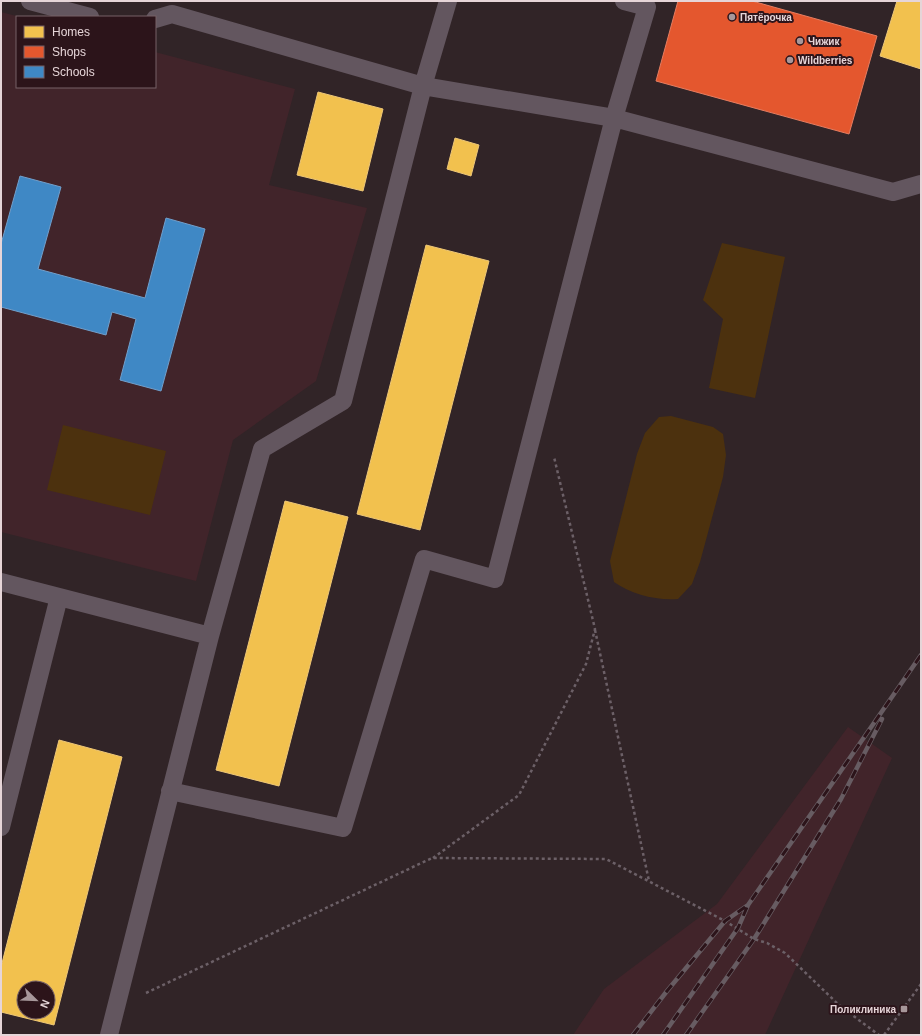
<svg xmlns="http://www.w3.org/2000/svg" width="922" height="1036" font-family="Helvetica,sans-serif">
<style>
.built{fill:#41242a}
.green{fill:#4c310e}
.homes{fill:#f2c14e;stroke:#eec777;fill-rule:evenodd}
.shops{fill:#e4572e;stroke:#e57d61}
.schools{fill:#3f88c5;stroke:#719fcb}
.lines{fill:none;stroke-linecap:round;stroke-linejoin:round}
.path{stroke:#6c6067;stroke-width:2.5;stroke-dasharray:3 3;stroke-linecap:butt}
.service{stroke:#63565f;stroke-width:18}
.rail-casing{stroke:#675c62;stroke-width:4.5}
.rail{stroke:#2c141a;stroke-width:3;stroke-dasharray:9;stroke-linecap:butt}
.poi-dot{fill:#a7979a;stroke:#2c141a;stroke-width:1.5}
.labels{text-anchor:middle;stroke-width:4;stroke-linejoin:round;paint-order:stroke}
.poi-label{font-size:10px;font-weight:bold;fill:#e6d5d8;stroke:#2c141a;text-anchor:start}
</style>
<rect width="100%" height="100%" fill="#312427"/>
<path class="built" d="M 1,12 L 20,17 L 17,17 L 17,87 L 155,87 L 155,52 L 295,89 L 269,185 L 367,208 L 316,381 L 233,440 L 196,581 L 1,532 Z
M 848,727 L 892,758 L 765,1035 L 573,1035 L 604,989 L 717,904 Z"/>
<path class="green" d="M 722,243 L 785,257 L 755,398 L 709,388 L 723,319 L 703,300 Z
M 671,416 L 713,427 L 723,434 L 726,455 L 723,477 L 700,562 L 692,584 L 678,599 C 657,601 631,594 614,582 L 610,561 L 637,454 L 645,433 L 659,417 Z
M 63,425 L 166,451 L 150,515 L 47,490 Z"/>
<path class="homes" d="M 897,1 L 921,1 L 921,69 L 880,56 Z
M 318,92 L 383,109 L 363,191 L 297,175 Z
M 455,138 L 479,145 L 471,176 L 447,169 Z
M 426,245 L 489,261 L 420,530 L 357,514 Z
M 285,501 L 348,517 L 279,786 L 216,770 Z
M 59,740 L 122,757 L 54,1025 L 1,1012 L 1,967 ZM 24,988 L 48,988 L 48,1012 L 24,1012 Z"/>
<path class="shops" d="M 678,1 L 752,1 L 877,36 L 849,134 L 656,81 Z"/>
<path class="schools" d="M 20,176 L 61,187 L 38,269 L 145,298 L 166,218 L 205,229 L 161,391 L 120,380 L 136,319 L 112,312 L 106,335 L 1,307 L 1,244 Z"/>
<g class="lines">
<path class="path" d="M 595,630 L 649,881
M 433,858 L 519,795 L 586,664 L 595,629 L 554,457
M 146,993 L 432,858 L 606,859 L 725,921 L 754,939 L 767,943 L 785,953 L 840,1006 L 879,1035
M 884,1035 L 921,984"/>
<path class="service" d="M 30,1 L 90,17
M 155,19 L 172,14 L 423,86 L 614,118 L 893,192 L 921,184
M 1,582 L 210,636
M 170,791 L 343,828 L 424,559 L 495,579 L 614,118 L 647,7 L 624,1
M 1,827 L 59,597
M 109,1035 L 210,636 L 262,449 L 343,401 L 423,86 L 448,1"/>
<defs>
<path id="rail" d="M 633,1035 L 667,991 L 725,921 L 748,905
M 663,1035 L 738,928 L 748,905 L 921,655
M 686,1035 L 754,939 L 841,799 L 882,719"/>
</defs>
<use href="#rail" class="rail-casing"/>
<use href="#rail" class="rail"/>
</g>
<g class="poi-dot">
<circle cx="732" cy="17" r="4"/>
<circle cx="800" cy="41" r="4"/>
<circle cx="790" cy="60" r="4"/>
<rect x="900" y="1005" width="8" height="8" rx="2"/>
</g>
<g class="labels">
<g class="poi-label">
<text x="740" y="21">Пятёрочка</text>
<text x="808" y="45">Чижик</text>
<text x="798" y="64">Wildberries</text>
<text x="896" y="1013" text-anchor="end">Поликлиника</text>
</g>
</g>
<rect width="922" height="1036" fill="none" stroke="#e6d5d8" stroke-width="4"/>
<rect x="16" y="16" width="140" height="72" fill="#2c141a" stroke="#766166"/>
<rect x="24" y="26" width="20" height="12" fill="#f2c14e" stroke="#766166"/>
<text x="52" y="36" font-size="12" fill="#e6d5d8">Homes</text>
<rect x="24" y="46" width="20" height="12" fill="#e4572e" stroke="#766166"/>
<text x="52" y="56" font-size="12" fill="#e6d5d8">Shops</text>
<rect x="24" y="66" width="20" height="12" fill="#3f88c5" stroke="#766166"/>
<text x="52" y="76" font-size="12" fill="#e6d5d8">Schools</text>
<g transform="translate(36 1000) rotate(113)"><circle r="19" fill="#2c141a" stroke="#766166"/>
<path d="M0-3L7 15L0 10L-7 15Z" fill="#a7979a"/>
<text y="-6" font-size="11" font-weight="bold" text-anchor="middle" fill="#e6d5d8">N</text>
</g>
</svg>
